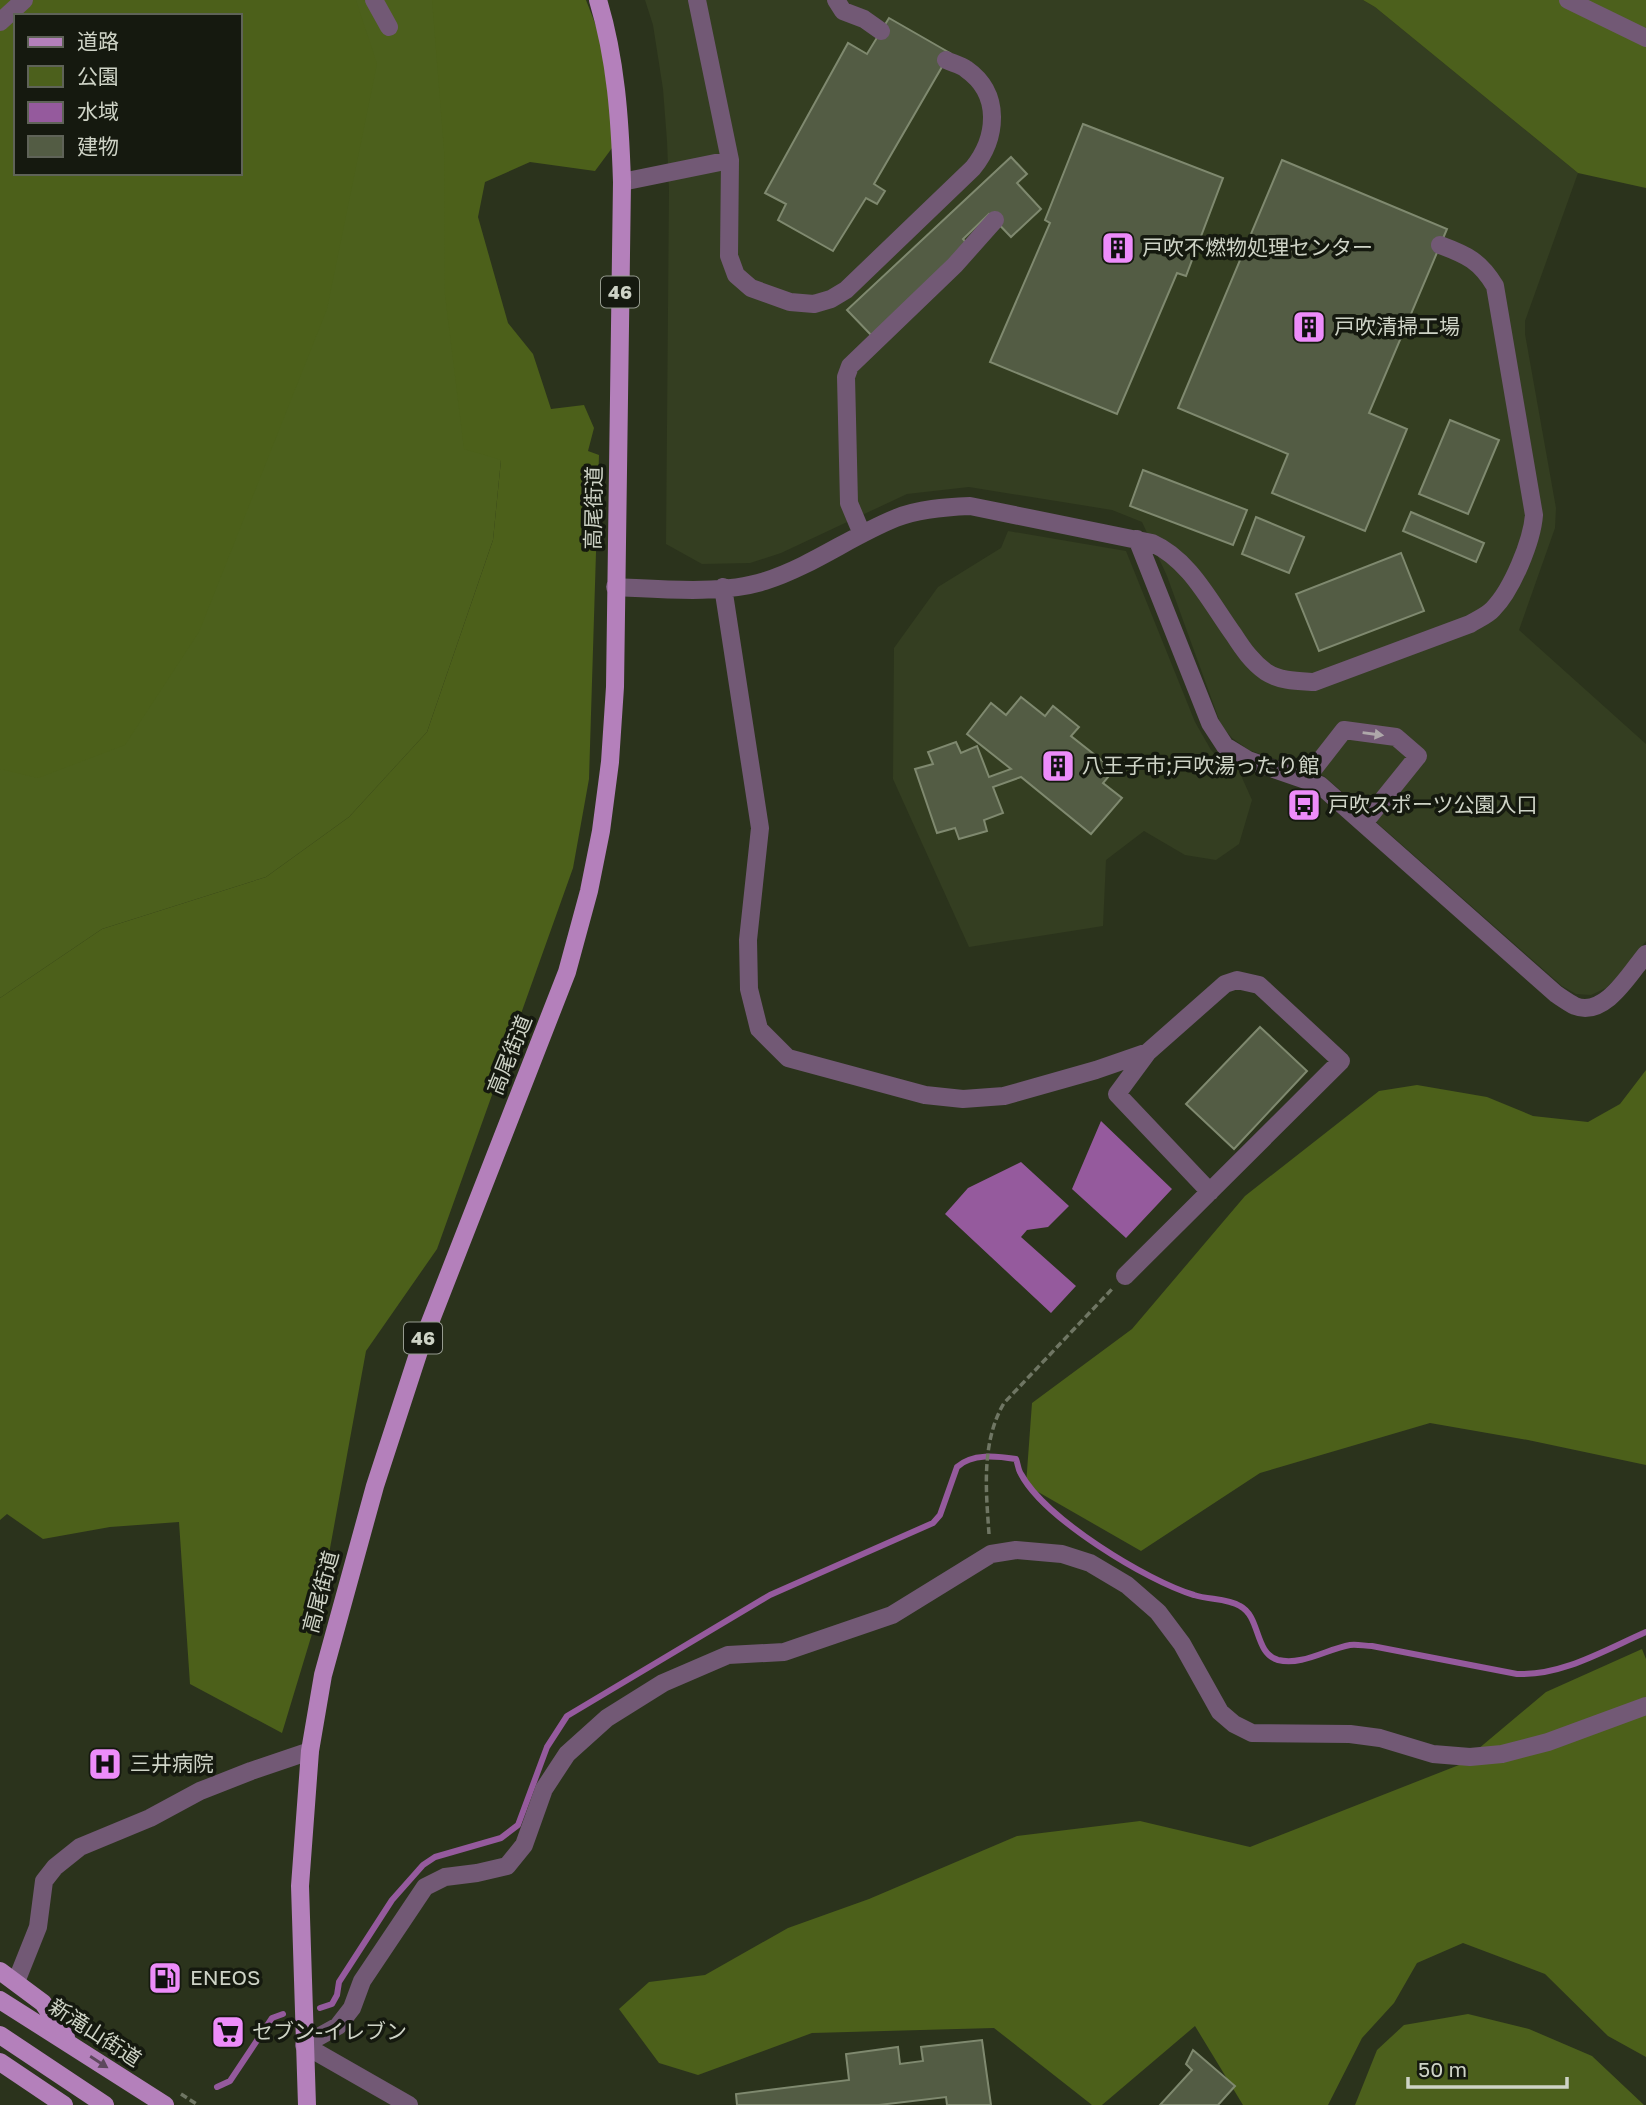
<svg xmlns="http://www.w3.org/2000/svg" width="1646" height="2105" font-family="'Golos Text','Noto Sans JP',sans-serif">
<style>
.built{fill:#343e21}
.green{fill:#4c601c;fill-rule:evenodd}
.forest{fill:#4c601a;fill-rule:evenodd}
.water{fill:#955a9d}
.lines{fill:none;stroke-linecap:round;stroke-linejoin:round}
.stream{stroke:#955a9d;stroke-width:6}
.building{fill:#535c44;stroke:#7f896f;stroke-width:2}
.path{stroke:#6f7663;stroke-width:3.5;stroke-dasharray:7 3.5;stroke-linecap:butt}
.minor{stroke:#725975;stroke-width:18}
.major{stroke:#b480bb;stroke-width:18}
.oneway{fill:#aea8aa}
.oneway2{fill:#5d475c}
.labels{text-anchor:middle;stroke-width:7;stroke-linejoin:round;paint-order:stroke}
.shield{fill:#15190f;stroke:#969b8f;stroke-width:2}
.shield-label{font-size:19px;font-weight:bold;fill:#ced3c6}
.poi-label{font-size:21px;fill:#ced3c6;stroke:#15190f;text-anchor:start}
.street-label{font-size:21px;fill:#ced3c6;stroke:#15190f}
</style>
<rect width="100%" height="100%" fill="#2b331c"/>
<path class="built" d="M 645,0 L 1363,0 L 1375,7 L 1578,173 L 1525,321 L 1525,334 L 1556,508 L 1555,528 L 1519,630 L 1646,744 L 1646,941 L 1619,975 L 1606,988 L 1591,995 L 1576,994 L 1562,986 L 1324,776 L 1249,750 L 1232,738 L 1221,725 L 1167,576 L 1142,522 L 1112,510 L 969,487 L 907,494 L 781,553 L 750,563 L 702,564 L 666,544 L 669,190 L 667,141 L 663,89 L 653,25 Z
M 1008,531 L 1126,551 L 1195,722 L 1211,750 L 1223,762 L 1239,771 L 1252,800 L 1239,844 L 1216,860 L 1185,855 L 1144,831 L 1106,860 L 1103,926 L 969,947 L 893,779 L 894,648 L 938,587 L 1001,548 Z"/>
<path class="green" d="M 0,0 L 471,0 L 466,122 L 503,440 L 493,540 L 427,732 L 349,817 L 266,877 L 102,929 L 0,998 ZM 16,16 L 240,16 L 240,173 L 16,173 Z
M 1363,0 L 1646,0 L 1646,188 L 1578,173 L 1375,7 Z
M 1468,2014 L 1529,2029 L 1592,2056 L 1644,2105 L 1355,2105 L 1377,2050 L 1404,2025 Z"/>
<path class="forest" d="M 0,0 L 356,0 L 377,64 L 327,309 L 199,632 L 125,745 L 38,778 L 0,769 ZM 16,16 L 240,16 L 240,173 L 16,173 Z
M 432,0 L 586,0 L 600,36 L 615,144 L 595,171 L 530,162 L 485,182 L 478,217 L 508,323 L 533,354 L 551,409 L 584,405 L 594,428 L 588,451 L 599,455 L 589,779 L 573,868 L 437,1249 L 366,1351 L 318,1614 L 282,1733 L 190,1684 L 179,1522 L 110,1527 L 43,1539 L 7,1514 L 0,1520 L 0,998 L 102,929 L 266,877 L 349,817 L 427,732 L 493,540 L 501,460 L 464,449 L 445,295 L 444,150 Z
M 1646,1070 L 1646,1465 L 1528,1440 L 1430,1423 L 1260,1473 L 1141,1551 L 1026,1485 L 1032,1403 L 1132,1329 L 1245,1196 L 1379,1091 L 1417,1085 L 1487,1097 L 1533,1116 L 1588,1122 L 1620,1104 Z
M 1642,1649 L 1646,1659 L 1646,2057 L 1608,2036 L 1545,1974 L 1463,1943 L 1417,1963 L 1394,2003 L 1362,2038 L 1328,2105 L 1243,2105 L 1195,2026 L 1102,2105 L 1092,2105 L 994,2028 L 812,2033 L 698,2075 L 659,2063 L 619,2009 L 649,1982 L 705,1975 L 788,1928 L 869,1899 L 1017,1836 L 1140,1821 L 1250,1847 L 1459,1765 L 1546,1692 Z"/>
<path class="water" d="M 1101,1121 L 1172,1189 L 1126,1238 L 1072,1189 Z
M 1021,1162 L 1069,1206 L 1048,1227 L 1027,1230 L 1021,1237 L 1076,1286 L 1051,1313 L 945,1214 L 968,1188 Z"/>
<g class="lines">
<path class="stream" d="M 320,2008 L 332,2004 L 337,1995 L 339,1982 L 392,1900 L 423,1865 L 435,1857 L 501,1838 L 518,1825 L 547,1747 L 567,1716 L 770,1595 L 933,1523 L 940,1515 L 957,1467 C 972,1453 997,1456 1016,1459 C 1018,1464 1018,1470 1021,1474 C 1044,1518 1147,1581 1194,1595 C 1209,1600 1227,1598 1240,1606 C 1261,1617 1254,1653 1278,1660 C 1302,1666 1327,1649 1350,1645 C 1357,1644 1365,1646 1372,1646 L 1517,1674 C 1562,1676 1605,1650 1646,1632
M 217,2087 L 230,2081 L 272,2018 L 283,2014"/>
</g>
<path class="building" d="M 889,18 L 950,53 L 874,184 L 885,191 L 877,204 L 866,198 L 833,251 L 778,220 L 786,204 L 765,193 L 848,43 L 867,54 Z
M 1083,124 L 1223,178 L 1186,276 L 1177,273 L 1117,414 L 990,362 L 1050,223 L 1045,220 Z
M 1011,157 L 1027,174 L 1017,183 L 1041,209 L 1011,237 L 989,214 L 963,239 L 969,246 L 873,337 L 847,310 Z
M 1282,160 L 1447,229 L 1369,413 L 1407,429 L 1365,531 L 1272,493 L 1288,454 L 1178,408 Z
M 1450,420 L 1499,440 L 1468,514 L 1419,494 Z
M 1143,470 L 1247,510 L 1233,545 L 1130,506 Z
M 1411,512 L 1484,543 L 1476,562 L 1403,531 Z
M 1256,517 L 1304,537 L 1289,573 L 1242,554 Z
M 1401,553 L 1424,611 L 1319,651 L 1296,594 Z
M 1021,697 L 1045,716 L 1053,706 L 1079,727 L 1071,736 L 1114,770 L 1103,783 L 1122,798 L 1091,834 L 1021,777 L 993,787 L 1003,813 L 984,820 L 987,831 L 959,839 L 955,828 L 937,833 L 915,769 L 933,764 L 928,752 L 956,742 L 961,753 L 977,746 L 989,777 L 1011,769 L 967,734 L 991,703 L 1006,715 Z
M 1260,1027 L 1307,1071 L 1234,1149 L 1186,1104 Z
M 982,2040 L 991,2105 L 947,2105 L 946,2097 L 879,2105 L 737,2105 L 736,2094 L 849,2080 L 846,2054 L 898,2047 L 900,2064 L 923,2061 L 921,2047 Z
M 1193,2050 L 1235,2086 L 1218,2105 L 1160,2105 L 1192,2070 L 1186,2064 Z"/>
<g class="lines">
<path class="path" d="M 989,1534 C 986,1491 981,1442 1004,1403 L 1113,1288
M 181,2094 L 198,2105"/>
<path class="minor" d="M 374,0 L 389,27
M 697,0 L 730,160 L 729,256 L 736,275 L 751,288 L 790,302 L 814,304 L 831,299 L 846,290 L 973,168 C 997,138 1002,94 966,69 C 961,65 952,63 946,60
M 836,0 L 843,11 L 864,19 L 881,31
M 1568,0 L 1646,38
M 0,22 L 24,0
M 622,182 L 730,160
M 862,534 L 849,503 L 846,377 L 850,366 L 955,265 L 995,220
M 1137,539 L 1210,723 L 1225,746 L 1248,760 L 1320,785 L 1556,994 C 1562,998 1569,1003 1575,1006 C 1605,1018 1630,973 1646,954
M 615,587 C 661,589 721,595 765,581 C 812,566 851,536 896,518 C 919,509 945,507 970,506 L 1152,543 C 1190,560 1210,602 1234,635 C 1243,649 1252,662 1266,672 C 1280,681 1298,681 1314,682 L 1470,624 C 1478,619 1488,615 1493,609 C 1512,590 1532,541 1534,515 L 1495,286 C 1480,261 1467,255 1440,245
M 723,587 L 760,828 L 748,940 L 749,989 L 759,1029 L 788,1058 L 925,1095 L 963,1099 L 1004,1096 L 1096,1070 L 1148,1052
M 1305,780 L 1344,730 L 1396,737 L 1418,756 L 1364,823
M 1125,1276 L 1341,1061 L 1259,985 L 1237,980 L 1225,984 L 1148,1052 L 1117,1094 L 1210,1192
M 16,1982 L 38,1927 L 44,1881 L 55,1867 L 80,1847 L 150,1818 L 200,1791 L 251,1771 L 310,1751
M 304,2045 L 338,2026 L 352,2008 L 362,1981 L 425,1887 L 445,1877 L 477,1873 L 507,1866 L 524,1845 L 544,1789 L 567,1754 L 607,1718 L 663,1683 L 728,1655 L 784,1652 L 892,1615 L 991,1554 L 1016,1550 L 1062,1554 L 1090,1563 L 1127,1585 L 1158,1612 L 1182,1644 L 1220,1712 L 1234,1724 L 1252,1733 L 1350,1734 L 1380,1738 L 1433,1754 L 1470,1757 L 1502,1754 L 1548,1742 L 1646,1706
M 304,2045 L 409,2105"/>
<path class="major" d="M 0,1971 L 43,2003 L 66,2037
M 0,2000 L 165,2105
M 0,2035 L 105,2105
M 0,2062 L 64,2105
M 307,2105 L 300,1886 L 310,1751 L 323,1675 L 375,1486 L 420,1348 L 567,972 L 589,891 L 601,831 L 610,762 L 615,687 L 622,182 C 620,120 616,59 598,0"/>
</g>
<defs><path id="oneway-solid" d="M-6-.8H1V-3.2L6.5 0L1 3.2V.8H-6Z" transform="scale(1.75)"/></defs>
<use class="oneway" href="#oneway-solid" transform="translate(1373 734) rotate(8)"/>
<use class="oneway2" href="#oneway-solid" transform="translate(99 2062) rotate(33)"/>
<defs>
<symbol id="building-square" viewBox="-11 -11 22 22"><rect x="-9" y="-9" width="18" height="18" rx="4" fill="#ed8cfa" stroke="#15190f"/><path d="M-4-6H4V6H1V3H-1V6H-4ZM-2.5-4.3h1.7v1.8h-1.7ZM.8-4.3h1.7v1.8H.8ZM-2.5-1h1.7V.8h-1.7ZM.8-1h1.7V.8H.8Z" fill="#111"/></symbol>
<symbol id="bus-square" viewBox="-11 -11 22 22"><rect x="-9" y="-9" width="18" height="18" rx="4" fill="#ed8cfa" stroke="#15190f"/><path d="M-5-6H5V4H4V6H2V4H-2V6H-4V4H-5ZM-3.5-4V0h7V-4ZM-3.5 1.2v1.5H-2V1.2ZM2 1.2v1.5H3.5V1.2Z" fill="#111"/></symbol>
<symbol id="hospital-square" viewBox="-11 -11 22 22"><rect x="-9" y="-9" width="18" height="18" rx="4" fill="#ed8cfa" stroke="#15190f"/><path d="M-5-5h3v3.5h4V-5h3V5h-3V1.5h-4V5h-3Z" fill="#111"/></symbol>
<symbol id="fuel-square" viewBox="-11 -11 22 22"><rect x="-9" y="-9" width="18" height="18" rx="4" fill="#ed8cfa" stroke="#15190f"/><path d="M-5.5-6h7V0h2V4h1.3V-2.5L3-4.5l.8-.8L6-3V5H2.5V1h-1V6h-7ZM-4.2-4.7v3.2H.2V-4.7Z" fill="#111"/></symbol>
<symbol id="supermarket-square" viewBox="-11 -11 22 22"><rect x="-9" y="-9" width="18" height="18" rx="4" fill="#ed8cfa" stroke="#15190f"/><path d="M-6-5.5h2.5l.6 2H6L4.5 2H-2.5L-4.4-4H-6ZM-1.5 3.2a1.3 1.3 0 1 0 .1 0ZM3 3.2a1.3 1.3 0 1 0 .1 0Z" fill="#111"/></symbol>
</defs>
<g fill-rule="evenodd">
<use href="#building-square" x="1099" y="229" width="38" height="38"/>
<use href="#building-square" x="1290" y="308" width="38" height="38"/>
<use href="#building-square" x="1039" y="747" width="38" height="38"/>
<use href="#bus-square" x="1285" y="786" width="38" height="38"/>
<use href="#hospital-square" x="86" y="1745" width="38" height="38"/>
<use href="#fuel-square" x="146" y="1959" width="38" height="38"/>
<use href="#supermarket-square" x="209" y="2013" width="38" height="38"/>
</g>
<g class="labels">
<g class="shield">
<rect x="601" y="276.5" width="38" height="31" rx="5"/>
<rect x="404" y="1322.5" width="38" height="31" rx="5"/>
</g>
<g class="shield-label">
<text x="620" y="299">46</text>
<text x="423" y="1345">46</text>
</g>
<g class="poi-label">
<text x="1142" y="255">戸吹不燃物処理センター</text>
<text x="1334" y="334">戸吹清掃工場</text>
<text x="1082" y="773">八王子市;戸吹湯ったり館</text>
<text x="1328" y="812">戸吹スポーツ公園入口</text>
<text x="130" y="1771">三井病院</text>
<text x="190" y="1985">ENEOS</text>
<text x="252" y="2039">セブン-イレブン</text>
</g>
<g class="street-label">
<text transform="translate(594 508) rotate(-89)" y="7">高尾街道</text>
<text transform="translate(510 1055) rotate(-68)" y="7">高尾街道</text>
<text transform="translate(321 1592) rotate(-75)" y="7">高尾街道</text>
<text transform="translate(95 2033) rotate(33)" y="7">新滝山街道</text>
</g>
</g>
<rect x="14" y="14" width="228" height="161" fill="#15190f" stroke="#5f6358" stroke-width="2"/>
<rect x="28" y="37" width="35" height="10" fill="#b480bb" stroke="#5f6358" stroke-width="2"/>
<text x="77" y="49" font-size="21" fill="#ced3c6">道路</text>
<rect x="28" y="66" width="35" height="21" fill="#4c601c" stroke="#5f6358" stroke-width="2"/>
<text x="77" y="84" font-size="21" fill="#ced3c6">公園</text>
<rect x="28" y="102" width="35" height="21" fill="#955a9d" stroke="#5f6358" stroke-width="2"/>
<text x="77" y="119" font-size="21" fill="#ced3c6">水域</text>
<rect x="28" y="136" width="35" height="21" fill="#535c44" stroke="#5f6358" stroke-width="2"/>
<text x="77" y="154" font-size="21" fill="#ced3c6">建物</text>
<path d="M1408 2077v10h159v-10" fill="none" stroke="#ced3c6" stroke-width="3.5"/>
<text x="1418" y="2077" font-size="21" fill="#ced3c6" stroke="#15190f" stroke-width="5" paint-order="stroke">50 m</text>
</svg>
